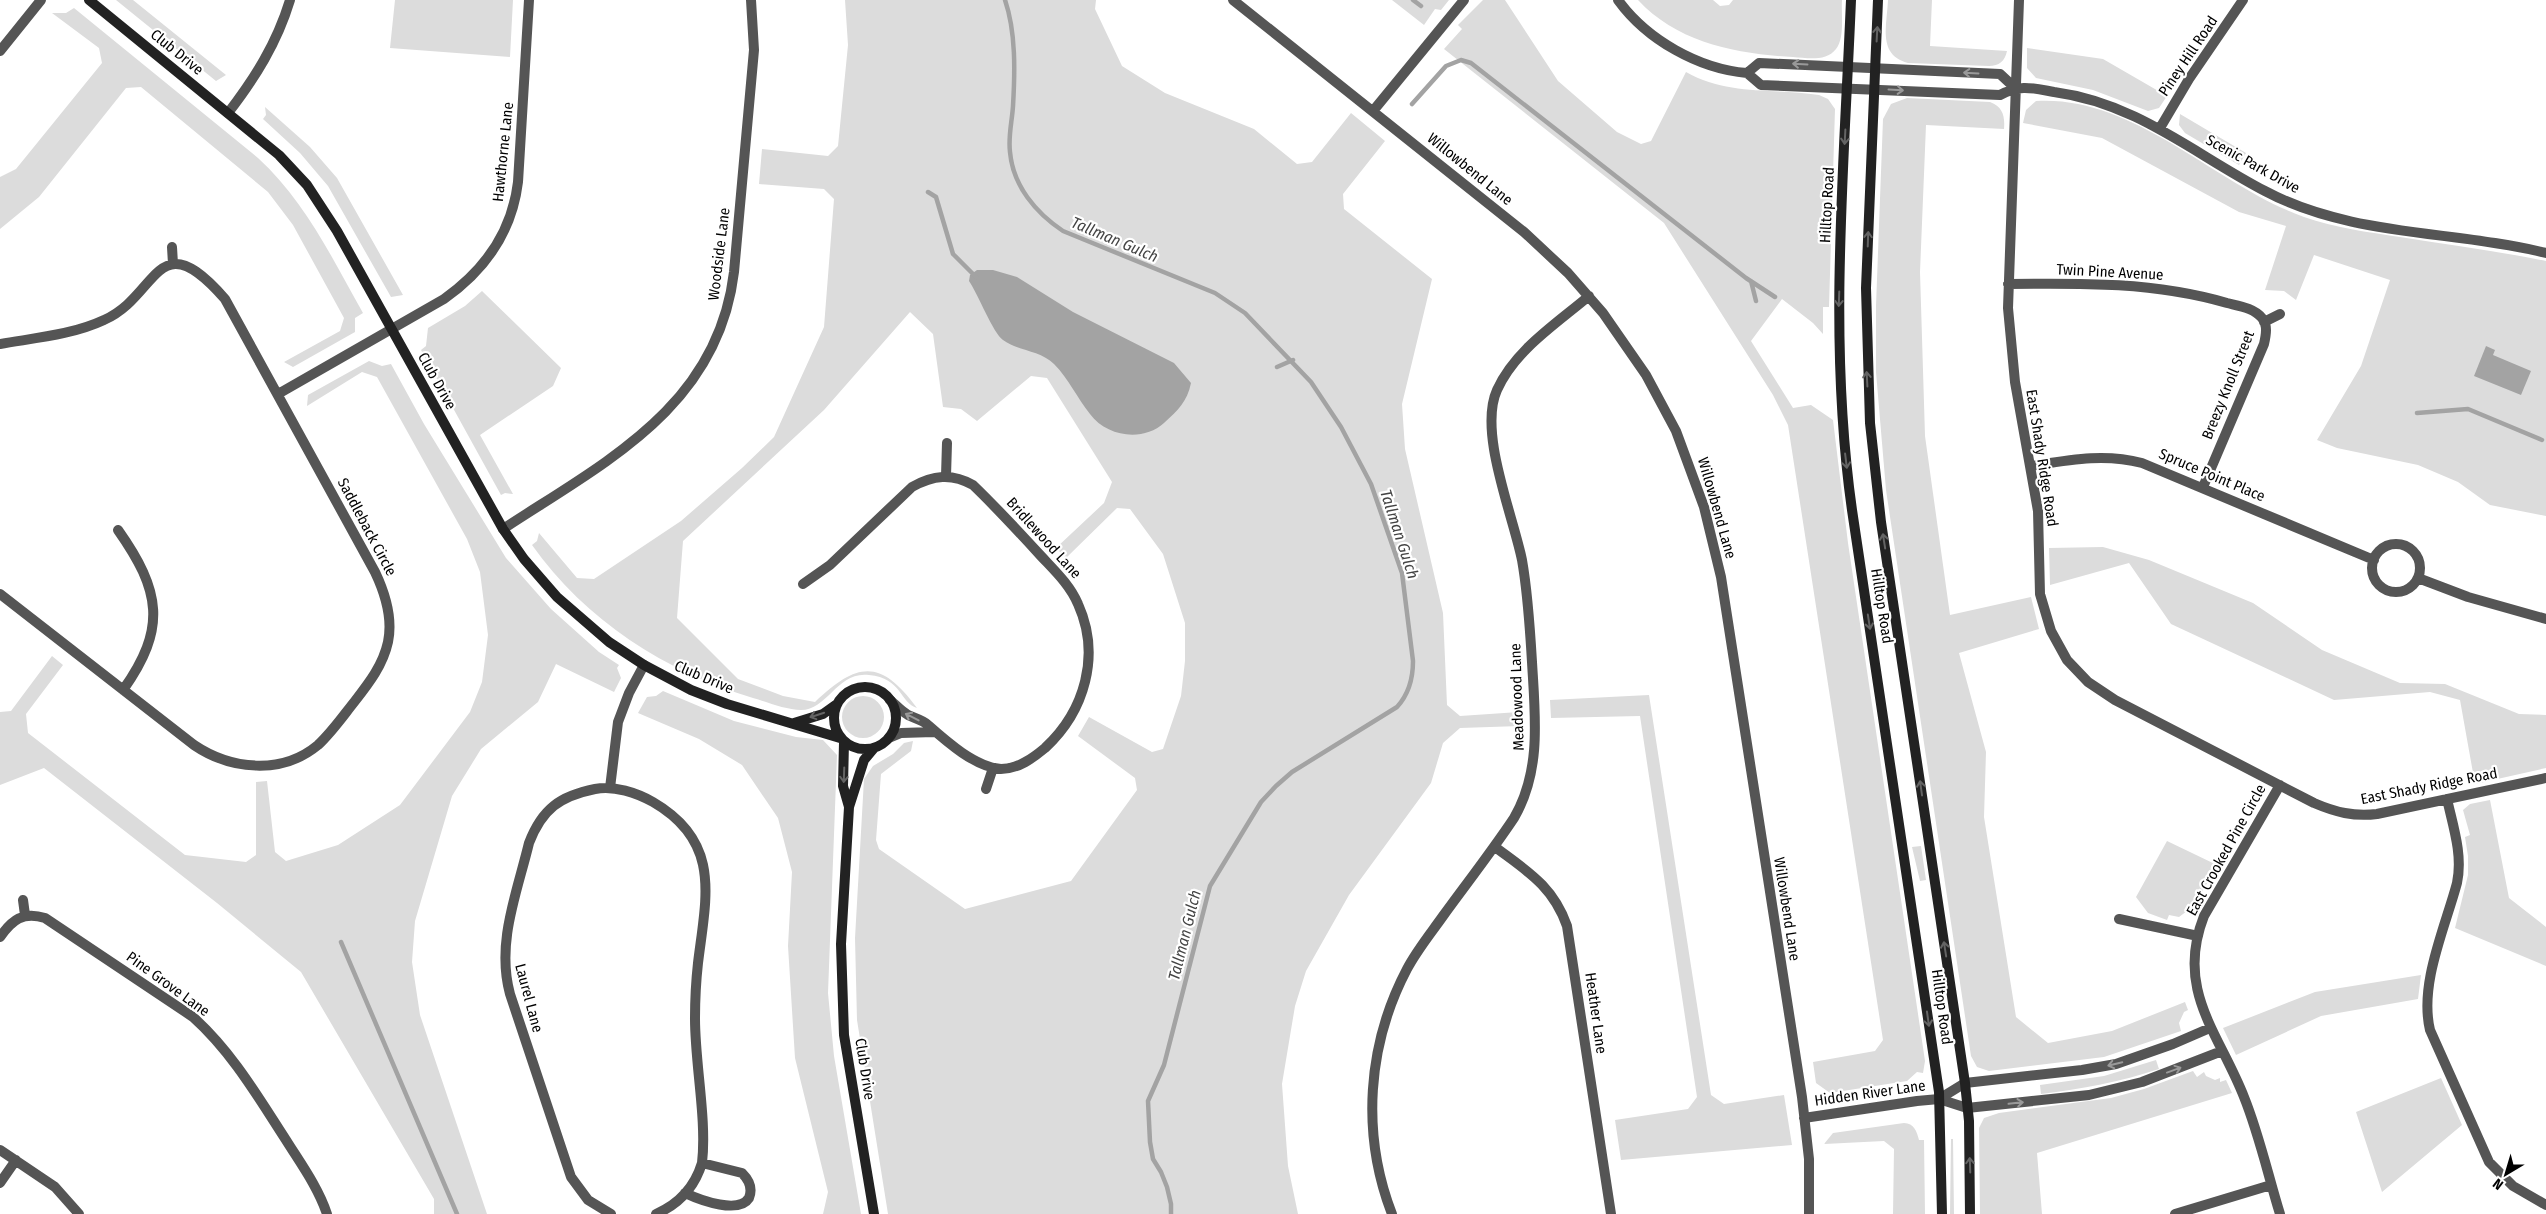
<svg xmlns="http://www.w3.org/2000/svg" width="2546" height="1214" font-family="'Fira Sans Condensed',sans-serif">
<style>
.green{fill:#dcdcdc}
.water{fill:#a3a3a3}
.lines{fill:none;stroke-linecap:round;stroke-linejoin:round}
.stream{stroke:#a3a3a3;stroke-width:4.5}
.street{stroke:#555;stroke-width:10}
.secondary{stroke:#222;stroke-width:10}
.oneway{stroke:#646464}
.oneway2{stroke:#999}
.labels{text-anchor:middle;stroke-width:4.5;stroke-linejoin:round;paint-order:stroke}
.street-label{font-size:15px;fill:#000;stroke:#fff}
.water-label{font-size:16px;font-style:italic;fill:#444;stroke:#fff}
</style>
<rect width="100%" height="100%" fill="#fff"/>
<path class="green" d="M 116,0 L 133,0 L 226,75 L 216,81 Z
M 395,0 L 513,0 L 510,57 L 390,48 Z
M 845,0 L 1096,0 L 1095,9 L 1122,66 L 1165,93 L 1254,129 L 1297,164 L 1312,162 L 1351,113 L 1385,141 L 1343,194 L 1344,209 L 1432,279 L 1402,404 L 1405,449 L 1443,613 L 1447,705 L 1460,716 L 1519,712 L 1520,726 L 1460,728 L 1443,743 L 1431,783 L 1349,895 L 1306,971 L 1295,1006 L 1282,1084 L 1288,1166 L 1298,1214 L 888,1214 L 857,1020 L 855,938 L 864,779 L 873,766 L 893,754 L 904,743 L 913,741 L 911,751 L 881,774 L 876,840 L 879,849 L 965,909 L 1071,881 L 1137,790 L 1135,778 L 1078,736 L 1089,717 L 1152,752 L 1163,749 L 1181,696 L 1185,661 L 1185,623 L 1163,554 L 1130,509 L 1117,508 L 1066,558 L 1056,548 L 1104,503 L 1112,482 L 1047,378 L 1031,376 L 977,421 L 961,409 L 943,407 L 933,334 L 910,312 L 824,410 L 683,541 L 677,618 L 738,679 L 783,696 L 815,702 C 858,661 881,659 917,708 C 900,703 902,678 869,675 C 837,671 828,710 801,710 C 786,710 767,702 753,698 C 666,672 585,620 532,545 L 537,541 L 539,533 L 577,578 L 594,579 L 681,521 L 742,468 L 774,437 L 824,327 L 834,199 L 824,189 L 759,184 L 762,149 L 828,156 L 838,146 L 848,45 Z
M 1392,0 L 1449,0 L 1441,10 L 1435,9 L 1424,25 Z
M 1483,0 L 1505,0 L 1558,81 L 1617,132 L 1641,144 L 1651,141 L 1686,72 C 1728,96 1774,88 1819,95 L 1828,99 L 1835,109 L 1829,307 L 1823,307 L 1823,334 L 1813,323 L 1782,299 L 1751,341 L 1793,408 L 1811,405 L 1833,420 L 1848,543 L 1925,1061 L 1923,1073 L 1917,1072 L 1907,1081 L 1830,1093 L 1816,1083 L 1813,1062 L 1875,1051 L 1883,1040 L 1788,425 L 1773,395 L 1664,223 L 1444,49 L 1462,29 L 1458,25 Z
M 1638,0 L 1713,0 L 1720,6 L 1729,5 L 1733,0 L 1842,0 C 1841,14 1845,38 1836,49 C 1826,62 1807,58 1793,57 C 1737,54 1678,43 1638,0 Z
M 1888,0 L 1932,0 L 1930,46 L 2007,51 C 2005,61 1999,66 1989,66 L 1908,63 C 1877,55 1887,25 1888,0 Z
M 74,8 L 258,158 C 305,201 332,258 363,313 L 355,318 L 355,332 L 293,367 L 284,362 L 340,331 L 344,318 L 293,225 L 268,192 L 141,87 L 126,88 L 39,197 L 0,229 L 0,177 L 16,169 L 102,63 L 99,48 L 52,13 L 66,13 Z
M 2027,48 L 2103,59 L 2167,96 L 2159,108 L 2148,111 L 2093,90 L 2036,78 L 2027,68 Z
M 1907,98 L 1990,102 C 2003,107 2005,116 2004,129 L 1926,125 L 1920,272 L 1925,436 L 1950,615 L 2031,597 L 2039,629 L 1959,653 L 1986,752 L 1984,817 L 2016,1017 L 2048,1043 L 2112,1031 L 2185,1002 L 2188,1010 L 2184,1012 L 2179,1023 L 2181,1031 L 2104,1057 L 1989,1071 L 1977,1067 L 1971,1056 L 1886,490 L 1876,372 L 1876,306 L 1883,119 L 1891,104 Z
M 2036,101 C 2135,95 2215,185 2304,217 C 2335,228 2368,232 2400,237 C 2449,245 2498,251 2546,261 L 2546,516 L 2490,505 L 2458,482 L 2418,465 L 2337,448 L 2317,440 L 2361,366 L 2390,280 L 2314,255 L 2296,300 L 2284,291 L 2265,290 L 2286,226 L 2239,212 L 2102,138 L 2023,123 L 2026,110 Z
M 265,107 L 310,147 L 337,178 L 403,295 L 391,297 L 328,186 L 300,153 L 263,119 L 266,115 Z
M 2180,114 L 2246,153 L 2239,165 L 2185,133 L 2179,125 Z
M 482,291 L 561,368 L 553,386 L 480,435 L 513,494 L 505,493 L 501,495 L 421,350 L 426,346 L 428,328 L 465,306 Z
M 369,361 L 382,366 L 391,364 L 424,424 L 506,558 L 551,609 L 599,652 L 619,665 L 617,668 L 621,678 L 614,692 L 556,664 L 538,702 L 481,749 L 452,796 L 415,921 L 412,962 L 420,1015 L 487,1214 L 434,1214 L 434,1199 L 301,972 L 217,903 L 44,768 L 0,785 L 0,712 L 11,711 L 52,656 L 63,665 L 26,714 L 28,733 L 185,855 L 246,862 L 256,855 L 256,782 L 267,781 L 275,852 L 286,861 L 338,845 L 400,805 L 470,712 L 482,682 L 488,635 L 480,572 L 467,539 L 377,377 L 362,372 L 307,406 L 308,395 Z
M 2103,547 L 2149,560 L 2253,603 L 2322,650 L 2400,683 L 2445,684 L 2519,714 L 2546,715 L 2546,768 L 2475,784 L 2460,700 L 2430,692 L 2334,700 L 2171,624 L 2129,563 L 2050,585 L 2049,548 Z
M 663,691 L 734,721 L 796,737 L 823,740 L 837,755 L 828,993 L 834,1056 L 861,1214 L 823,1214 L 828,1192 L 795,1058 L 788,946 L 792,872 L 778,818 L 742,765 L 699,739 L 638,713 L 647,697 L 656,696 Z
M 1649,695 L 1711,1095 L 1724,1104 L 1784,1095 L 1792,1145 L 1621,1160 L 1615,1120 L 1688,1109 L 1697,1097 L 1640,716 L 1551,718 L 1550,700 Z
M842 717a21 21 0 1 1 42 0a21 21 0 1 1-42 0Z
M 2490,800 L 2509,898 L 2546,927 L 2546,966 L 2455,928 L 2468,875 L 2468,856 L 2465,837 L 2470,835 L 2463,810 L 2470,804 Z
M 2167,841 L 2217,865 L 2195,905 L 2179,917 L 2169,915 L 2167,920 L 2148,913 L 2136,897 Z
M 1921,846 L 1926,880 L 1920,881 L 1912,847 Z
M 2421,975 L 2418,999 L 2321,1016 L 2236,1055 L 2223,1028 L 2315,992 Z
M 2156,1060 L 2159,1069 C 2120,1082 2082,1089 2041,1094 L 2040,1085 L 2104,1076 Z
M 2193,1071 L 2197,1077 L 2204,1072 L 2206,1076 L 2215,1080 L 2220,1078 L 2220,1082 L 2226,1080 L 2232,1093 L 2037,1153 L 2042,1214 L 1980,1214 L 1979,1128 L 1984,1118 L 1999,1113 L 2111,1098 L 2144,1089 Z
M 2441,1078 L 2462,1125 L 2382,1192 L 2356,1112 Z
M 1904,1123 C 1914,1123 1917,1132 1919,1140 L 1924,1140 L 1925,1214 L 1893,1214 L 1894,1149 L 1884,1141 L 1824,1144 L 1833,1133 Z
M 1951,1139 L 1953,1139 L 1954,1214 L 1950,1214 Z"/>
<path class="water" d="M 977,270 L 993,270 L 1017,277 L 1073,312 L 1174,363 L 1191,383 C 1187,402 1178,410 1164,423 C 1143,442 1107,437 1090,414 C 1077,398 1069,379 1054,364 C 1040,350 1018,351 1003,340 C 993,333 978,294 969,281 L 970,275 Z
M 2486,346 L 2495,350 L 2493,355 L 2531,371 L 2521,395 L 2474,376 Z"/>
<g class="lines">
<path class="stream" d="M 1005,0 C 1016,32 1015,72 1013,106 C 1012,122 1008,136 1010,152 C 1013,186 1036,213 1063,231 L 1215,293 L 1245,313 L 1311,382 L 1341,427 L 1371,484 L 1402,573 L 1413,661 C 1413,679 1409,694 1397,707 L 1292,772 L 1276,786 L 1261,802 L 1210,886 L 1164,1065 L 1148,1101 L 1150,1142 L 1153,1159 L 1161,1172 L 1167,1187 L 1171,1204 L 1171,1214
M 1413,0 L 1421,6
M 1412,104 L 1446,66 L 1461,60 L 1471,63 L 1746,278 L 1775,297
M 928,192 L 936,197 L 953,254 L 976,277
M 1751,281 L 1756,301
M 1277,367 L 1293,360
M 2417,413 L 2468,409 L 2542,440
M 341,942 L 457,1214"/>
<path class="street" d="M 1233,0 L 1524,232 L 1568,273 L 1603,313 L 1646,375 L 1676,431 L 1704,507 L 1721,577 L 1802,1097 L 1809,1159 L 1809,1214
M 1618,0 C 1647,40 1699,69 1747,73
M 2019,0 L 2008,308 L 2015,382 L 2038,511 L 2040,594 L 2051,631 L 2067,660 L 2088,682 L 2115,700 L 2314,803 C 2335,812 2354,817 2377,814 L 2546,778
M 0,51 L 41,0
M 1747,73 L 1761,85 L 2000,95 C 2020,84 2032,88 2054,92 C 2137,103 2194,154 2265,191 C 2351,237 2454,230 2546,253
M 1747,73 L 1759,63 L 2000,74 L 2014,87
M 1373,111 L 1464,0
M 228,113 C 255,78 277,43 290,0
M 2160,128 L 2189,79 L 2243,0
M 172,247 L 173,264
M 2008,284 C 2083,283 2155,282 2227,303 C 2239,306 2254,308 2262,318 C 2268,325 2266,335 2264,344 L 2203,487
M 2264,322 L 2280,314
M 0,344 C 34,338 72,335 104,320 C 159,296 156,220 225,299 L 375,572 C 385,593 393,618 388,642 C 383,665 369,683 355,701 C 343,716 332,732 318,745 C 282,775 231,770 194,745 L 0,594
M 278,394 L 444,299 C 485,270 512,232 518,182 L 529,0
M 2031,466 C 2069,460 2104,453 2142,463 L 2374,560
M 946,476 L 947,443
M 503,529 C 605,462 718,407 734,272 L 754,50 L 751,0
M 118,530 C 161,591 167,628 123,690
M2372 568a24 24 0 1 1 48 0a24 24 0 1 1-48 0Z
M 2418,578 L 2468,597 L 2546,619
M 803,584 L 830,565 L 912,487 C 933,475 952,473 973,485 C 997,508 1019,532 1041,556 C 1055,571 1070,585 1078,604 C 1101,655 1085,711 1045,748 C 1033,758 1018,769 1001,769 C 975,767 946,741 928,725 C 923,720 914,718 908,715 C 901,711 896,705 890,700
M 889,738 L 901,733 L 934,732
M 2280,785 L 2204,916 C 2175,990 2219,1033 2244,1097 C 2259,1134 2268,1175 2280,1214
M 610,788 L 618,722 L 629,693 L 644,665
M 986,789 L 993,768
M 2447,799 C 2453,826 2463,855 2457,883 C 2445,928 2419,984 2430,1030 L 2489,1162 L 2513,1186 L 2546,1205
M 1495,847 C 1527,871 1553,886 1567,926 L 1611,1214
M 23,900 L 25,915
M 2119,919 L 2198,936
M 0,937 C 12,920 23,911 45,918 L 193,1017 C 232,1052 258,1097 286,1140 C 301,1164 318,1187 327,1214
M 1939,1099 L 1965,1083 L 2082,1070 L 2116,1064 L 2173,1044 L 2210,1028
M 1804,1118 L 1917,1101 L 1939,1099 L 1967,1108 L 2089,1095 L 2142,1082 L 2222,1051
M 0,1150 L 55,1187 L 79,1214
M 0,1183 L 16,1160
M 685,1193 C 702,1201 739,1214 749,1198 C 753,1188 749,1180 742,1173 L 702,1163
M 611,1214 L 588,1200 L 571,1177 L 510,994 C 496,943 517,893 529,843 C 542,809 560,796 595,789 C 614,785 637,793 653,802 C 722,842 706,897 698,963 C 696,981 695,1000 695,1019 C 695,1064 707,1120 702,1163 C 695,1186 679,1204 656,1214
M 1392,1214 C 1361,1134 1367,1045 1407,969 C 1417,950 1431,933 1443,916 C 1467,883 1492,851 1514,818 C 1542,770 1535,715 1532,662 C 1530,628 1528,594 1522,560 C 1513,515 1478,432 1497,390 C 1515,350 1556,324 1589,296
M 2175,1214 L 2271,1185"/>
<path class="secondary" d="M 89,0 L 279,155 L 307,185 L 337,231 L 503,529 L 524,559 L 557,597 L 609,642 L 644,665 L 691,690 L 727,704 L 840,738
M 1851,0 C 1844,170 1828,341 1852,510 L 1939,1092 L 1942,1214
M 1878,0 L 1866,288 L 1870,423 L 1881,522 L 1965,1083 L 1969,1121 L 1970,1214
M834 718a31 31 0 1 1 62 0a31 31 0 1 1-62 0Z
M 794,723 L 823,714 L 837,704
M 844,742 L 843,786 L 849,807
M 874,748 L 864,760 L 849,807 L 841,944 L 844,1035 L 874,1214"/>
</g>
<defs><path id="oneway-shaft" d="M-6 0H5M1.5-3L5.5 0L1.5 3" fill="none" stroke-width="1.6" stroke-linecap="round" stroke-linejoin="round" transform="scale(1.25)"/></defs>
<g class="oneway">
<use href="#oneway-shaft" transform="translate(1877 34) rotate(-87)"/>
<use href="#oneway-shaft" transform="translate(1845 137) rotate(93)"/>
<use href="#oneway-shaft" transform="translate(1868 239) rotate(-88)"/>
<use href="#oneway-shaft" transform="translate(1839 299) rotate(92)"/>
<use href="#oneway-shaft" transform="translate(1867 379) rotate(-93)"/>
<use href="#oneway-shaft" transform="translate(1846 461) rotate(83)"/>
<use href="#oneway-shaft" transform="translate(1884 541) rotate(-99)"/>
<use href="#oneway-shaft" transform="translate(1869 622) rotate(81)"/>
<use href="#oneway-shaft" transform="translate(817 715) rotate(162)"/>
<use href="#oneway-shaft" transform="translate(844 775) rotate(92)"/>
<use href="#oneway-shaft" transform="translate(1921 788) rotate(-98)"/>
<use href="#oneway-shaft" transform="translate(1945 949) rotate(-99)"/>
<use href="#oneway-shaft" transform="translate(1928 1019) rotate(82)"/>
<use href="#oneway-shaft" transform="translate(1970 1165) rotate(-92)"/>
</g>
<g class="oneway2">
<use href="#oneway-shaft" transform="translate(1800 64) rotate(-177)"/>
<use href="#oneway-shaft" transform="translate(1971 73) rotate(-177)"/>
<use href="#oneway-shaft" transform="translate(1896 90) rotate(3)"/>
<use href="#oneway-shaft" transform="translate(912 717) rotate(-153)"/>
<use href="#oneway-shaft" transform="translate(2115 1064) rotate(166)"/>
<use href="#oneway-shaft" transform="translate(2174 1070) rotate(-20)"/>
<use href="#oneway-shaft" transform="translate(2016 1103) rotate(-6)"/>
</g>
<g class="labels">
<g class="street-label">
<text transform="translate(177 52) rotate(39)" y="5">Club Drive</text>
<text transform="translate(2188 56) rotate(-56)" y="5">Piney Hill Road</text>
<text transform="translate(503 152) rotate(-84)" y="5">Hawthorne Lane</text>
<text transform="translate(2253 164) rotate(29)" y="5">Scenic Park Drive</text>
<text transform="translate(1470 169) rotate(39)" y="5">Willowbend Lane</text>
<text transform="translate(1827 205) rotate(-87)" y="5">Hilltop Road</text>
<text transform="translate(719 254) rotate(-83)" y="5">Woodside Lane</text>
<text transform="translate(2110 272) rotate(3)" y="5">Twin Pine Avenue</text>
<text transform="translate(437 381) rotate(61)" y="5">Club Drive</text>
<text transform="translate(2228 385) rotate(-68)" y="5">Breezy Knoll Street</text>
<text transform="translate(2042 458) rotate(81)" y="5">East Shady Ridge Road</text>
<text transform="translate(2212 475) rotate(23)" y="5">Spruce Point Place</text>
<text transform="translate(1717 508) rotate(74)" y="5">Willowbend Lane</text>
<text transform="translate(367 527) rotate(62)" y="5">Saddleback Circle</text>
<text transform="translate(1044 538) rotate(48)" y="5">Bridlewood Lane</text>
<text transform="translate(1882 606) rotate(81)" y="5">Hilltop Road</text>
<text transform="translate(704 677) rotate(23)" y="5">Club Drive</text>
<text transform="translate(1517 697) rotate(-92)" y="5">Meadowood Lane</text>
<text transform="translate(2429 786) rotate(-11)" y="5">East Shady Ridge Road</text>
<text transform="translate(2226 850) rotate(-61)" y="5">East Crooked Pine Circle</text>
<text transform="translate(1787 909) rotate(81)" y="5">Willowbend Lane</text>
<text transform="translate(168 984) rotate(36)" y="5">Pine Grove Lane</text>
<text transform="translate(529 998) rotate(75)" y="5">Laurel Lane</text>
<text transform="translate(1942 1007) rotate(82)" y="5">Hilltop Road</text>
<text transform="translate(1596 1013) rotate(82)" y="5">Heather Lane</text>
<text transform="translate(865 1069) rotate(81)" y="5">Club Drive</text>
<text transform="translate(1870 1093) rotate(-8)" y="5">Hidden River Lane</text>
</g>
<g class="water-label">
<text transform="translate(1115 239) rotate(23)" y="6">Tallman Gulch</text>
<text transform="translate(1400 534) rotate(72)" y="6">Tallman Gulch</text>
<text transform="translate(1184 935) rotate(-76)" y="6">Tallman Gulch</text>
</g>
</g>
<g transform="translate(2506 1174) rotate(218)" stroke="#ffffff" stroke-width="4" paint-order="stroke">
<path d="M0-4L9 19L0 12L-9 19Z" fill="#000000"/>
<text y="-8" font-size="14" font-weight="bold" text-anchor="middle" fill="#000000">N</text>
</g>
</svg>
